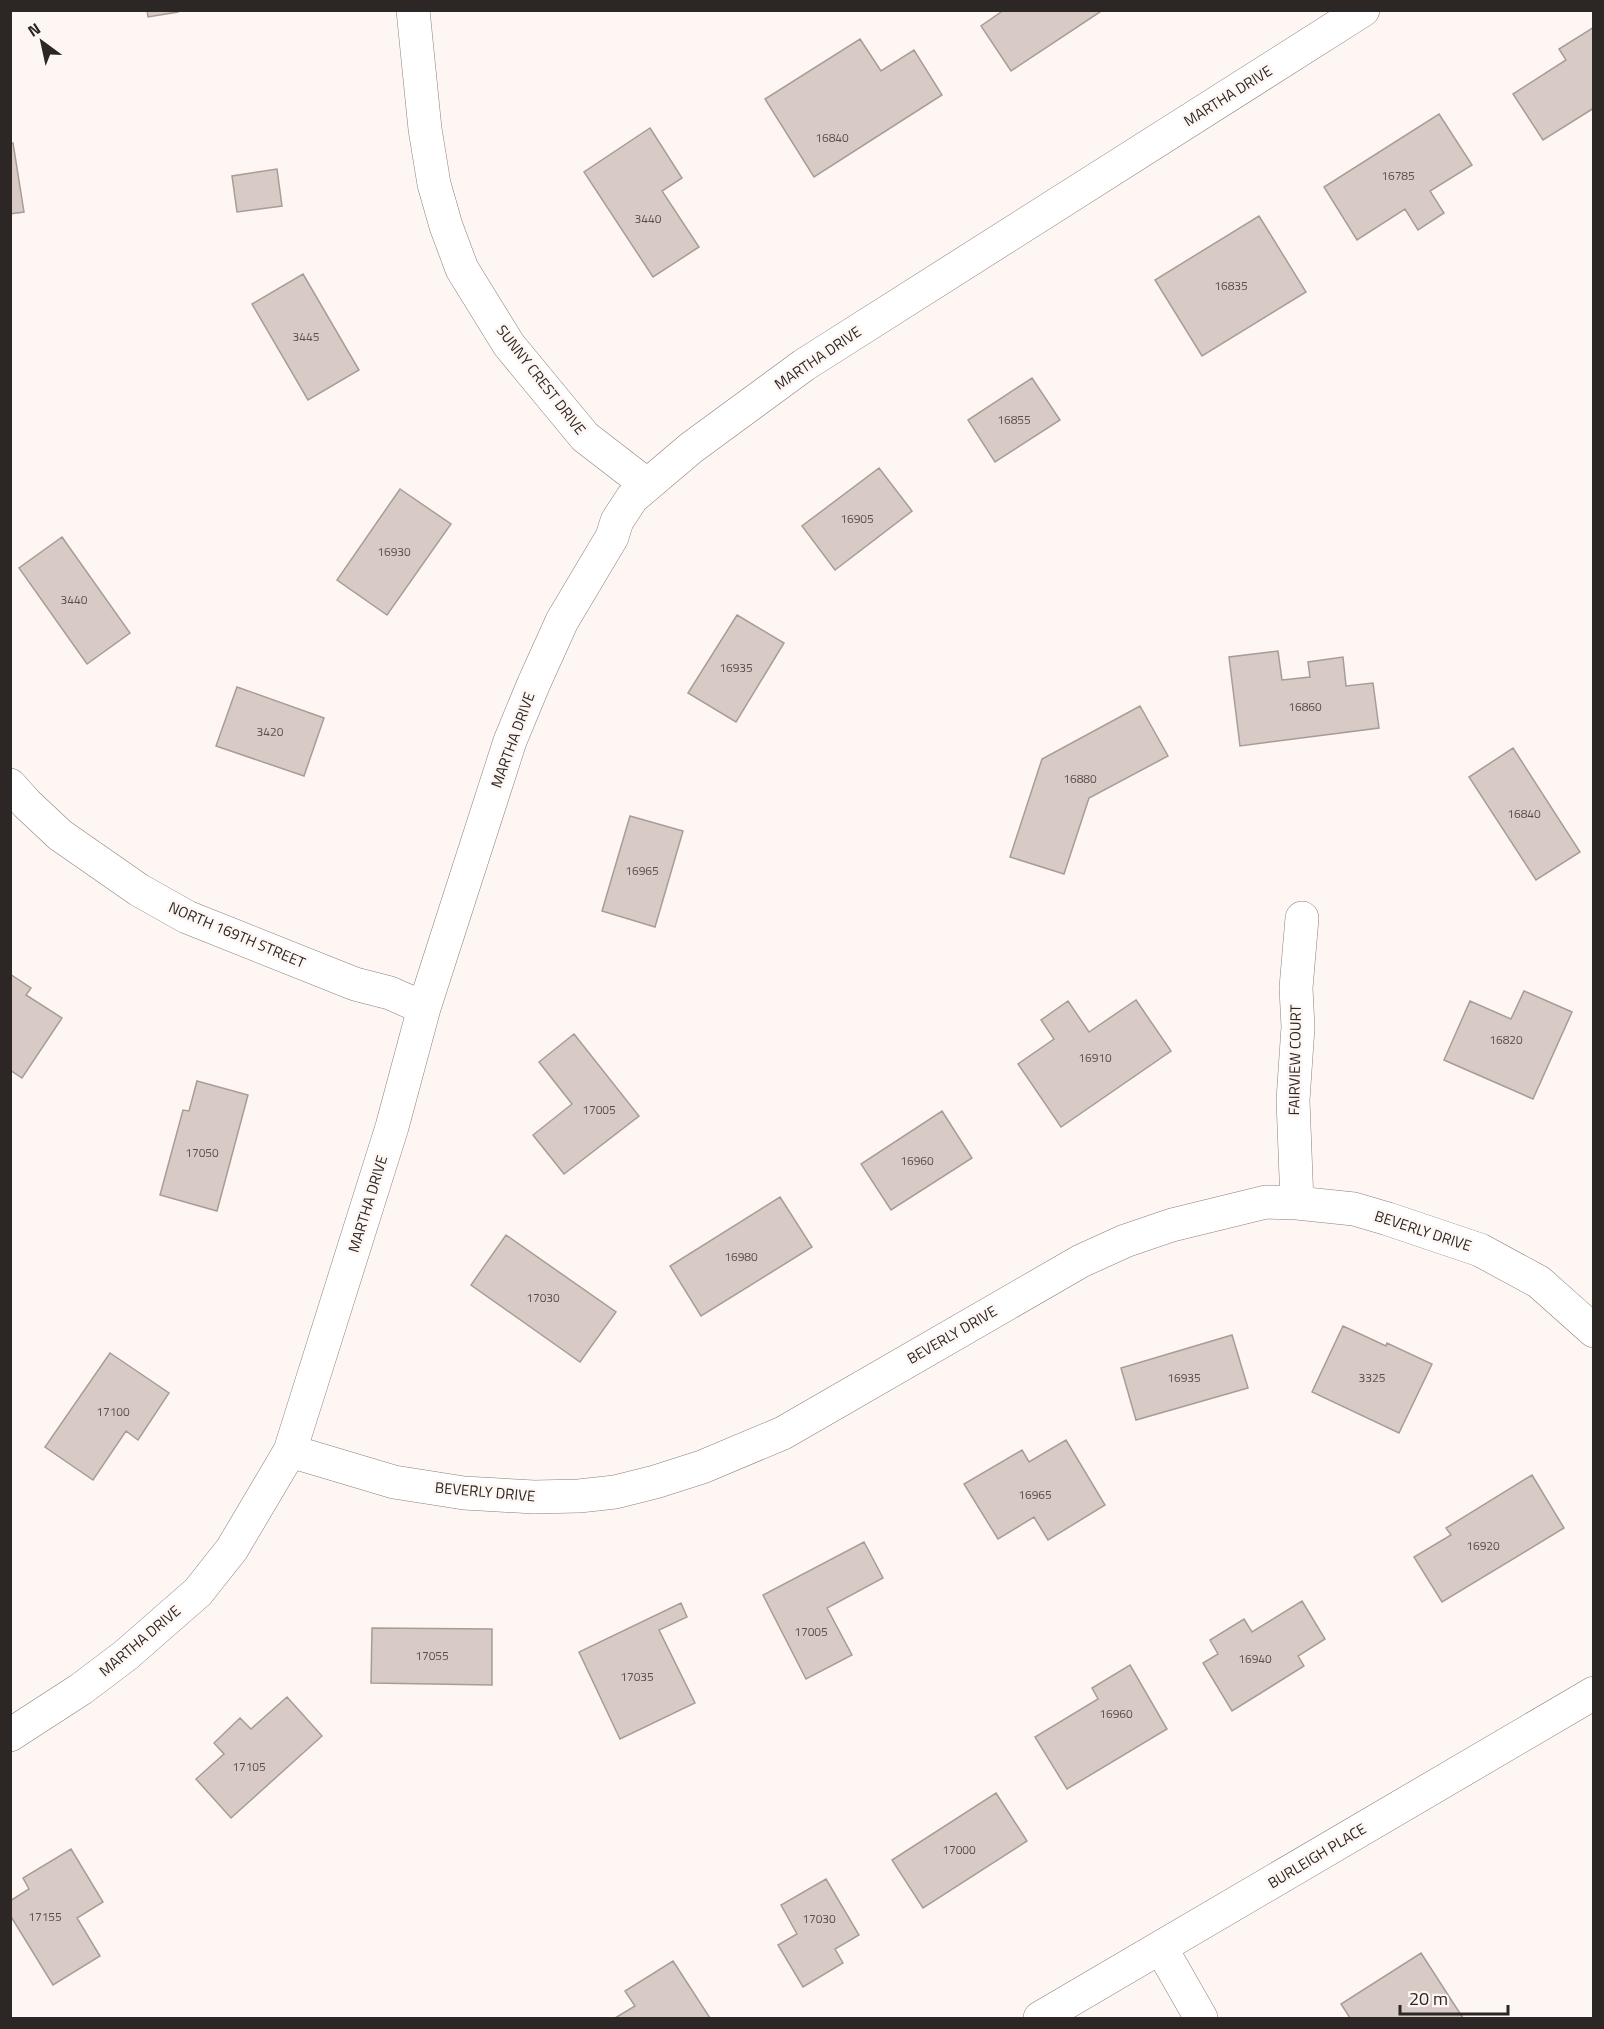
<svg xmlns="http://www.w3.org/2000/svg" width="1604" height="2029" font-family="'Titillium Web',sans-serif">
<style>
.building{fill:#d8cac5;stroke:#a99c96;stroke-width:1.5}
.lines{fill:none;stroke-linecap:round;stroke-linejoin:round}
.minor-casing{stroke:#8b7f7a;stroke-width:34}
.tertiary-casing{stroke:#8b7f7a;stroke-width:34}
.minor{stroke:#fff;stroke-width:33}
.tertiary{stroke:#fff;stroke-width:33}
.labels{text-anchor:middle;stroke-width:5;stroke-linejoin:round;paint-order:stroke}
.number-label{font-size:12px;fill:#57504d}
.street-label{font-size:15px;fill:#2c2725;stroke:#fef6f2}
</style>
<rect width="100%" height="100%" fill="#fef6f2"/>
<path class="building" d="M 147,10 L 178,10 L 178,12 L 148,17 Z
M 1004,10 L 1103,10 L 1011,71 L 981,26 Z
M 1594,27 L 1594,108 L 1543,140 L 1513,94 L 1566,60 L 1559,49 Z
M 860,39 L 881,71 L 914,50 L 942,95 L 814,177 L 765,99 Z
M 1439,114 L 1472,165 L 1430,191 L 1444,213 L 1418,230 L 1405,209 L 1357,240 L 1324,187 Z
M 650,128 L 682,178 L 662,191 L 699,247 L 653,277 L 584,172 Z
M 10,143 L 13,143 L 24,212 L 10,214 Z
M 277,169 L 282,206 L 237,212 L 232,176 Z
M 1259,216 L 1306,292 L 1202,356 L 1155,280 Z
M 303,274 L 359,370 L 308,400 L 252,304 Z
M 1032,378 L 1060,420 L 995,462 L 968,420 Z
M 879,468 L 912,511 L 835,570 L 802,526 Z
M 400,489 L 451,524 L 387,615 L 337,580 Z
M 62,537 L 130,633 L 87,664 L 19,568 Z
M 737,615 L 784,643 L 736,722 L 688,693 Z
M 1278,651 L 1282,680 L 1310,677 L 1308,662 L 1343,657 L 1346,686 L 1373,683 L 1379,728 L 1240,746 L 1229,657 Z
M 237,687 L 324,718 L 304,776 L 216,746 Z
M 1140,706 L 1168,756 L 1089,798 L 1064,874 L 1010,857 L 1042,759 Z
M 1513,748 L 1580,852 L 1536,880 L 1469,777 Z
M 630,816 L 683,831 L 655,927 L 602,911 Z
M 10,974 L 31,988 L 26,995 L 62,1018 L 22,1078 L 10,1070 Z
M 1524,991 L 1572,1012 L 1533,1099 L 1444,1060 L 1470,1001 L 1511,1019 Z
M 1136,1000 L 1171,1051 L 1061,1127 L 1018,1064 L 1054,1039 L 1041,1020 L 1068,1001 L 1089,1032 Z
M 574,1034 L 639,1116 L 564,1174 L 533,1135 L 572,1104 L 539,1062 Z
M 197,1081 L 248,1095 L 217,1211 L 160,1195 L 183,1110 L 189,1111 Z
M 942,1111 L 972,1158 L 891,1210 L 861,1164 Z
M 780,1197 L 812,1247 L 701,1316 L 670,1266 Z
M 506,1235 L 616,1312 L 580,1362 L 471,1285 Z
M 1343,1326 L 1386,1346 L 1387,1343 L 1432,1364 L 1399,1433 L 1312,1392 Z
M 1232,1335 L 1248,1388 L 1136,1420 L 1121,1368 Z
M 110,1353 L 169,1393 L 138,1440 L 126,1431 L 93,1480 L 45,1447 Z
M 1066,1440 L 1105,1505 L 1048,1540 L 1034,1517 L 998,1539 L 964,1484 L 1022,1450 L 1029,1462 Z
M 1532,1475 L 1564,1528 L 1442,1602 L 1414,1557 L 1451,1535 L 1446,1528 Z
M 864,1542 L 883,1578 L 827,1608 L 852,1655 L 806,1679 L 763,1595 Z
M 1302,1601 L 1325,1639 L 1298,1656 L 1304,1666 L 1232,1711 L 1203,1663 L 1218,1654 L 1210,1640 L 1244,1619 L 1252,1632 Z
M 681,1603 L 687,1617 L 659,1630 L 695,1703 L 620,1739 L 579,1652 Z
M 372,1628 L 492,1629 L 492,1685 L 371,1683 Z
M 1130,1665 L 1167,1729 L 1067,1789 L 1035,1737 L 1098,1699 L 1092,1688 Z
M 287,1697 L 322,1736 L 231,1818 L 196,1779 L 224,1754 L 214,1743 L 240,1718 L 251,1729 Z
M 996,1793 L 1027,1841 L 923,1908 L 892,1860 Z
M 71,1849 L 103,1902 L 77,1918 L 100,1956 L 53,1985 L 10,1915 L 10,1901 L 29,1889 L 23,1878 Z
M 826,1879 L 859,1935 L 835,1949 L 843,1963 L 803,1987 L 778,1945 L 797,1934 L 781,1905 Z
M 1421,1953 L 1463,2018 L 1350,2018 L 1341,2004 Z
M 673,1961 L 710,2018 L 615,2018 L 635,2006 L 625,1991 Z"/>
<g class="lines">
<defs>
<path id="minor" d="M 413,10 L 425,129 L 434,184 L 446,226 L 462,269 L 509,345 L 585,437 L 646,484
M 10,785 L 27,804 L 60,835 L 139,890 L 187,917 L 355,984 L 390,993 L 424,1008
M 1297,1203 L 1293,1100 L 1298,1027 L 1296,988 L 1302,918
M 290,1451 L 394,1482 L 464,1493 L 534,1497 L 579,1496 L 615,1492 L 655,1482 L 702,1467 L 783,1433 L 1081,1261 L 1125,1241 L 1172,1225 L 1266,1202 L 1297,1203 L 1354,1209 L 1388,1219 L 1480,1250 L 1539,1282 L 1594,1331
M 10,1735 L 81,1689 L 126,1655 L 198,1592 L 232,1549 L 290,1451 L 392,1127 L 424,1008 L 510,741 L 534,683 L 562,621 L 612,537 L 617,521 L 632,498 L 691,448 L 804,365 L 1363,10
M 1161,1948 L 1201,2018"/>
<path id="tertiary" d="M 1040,2018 L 1594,1693"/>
</defs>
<use href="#minor" class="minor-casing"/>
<use href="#tertiary" class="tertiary-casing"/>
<use href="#minor" class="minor"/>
<use href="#tertiary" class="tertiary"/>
</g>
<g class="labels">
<g class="number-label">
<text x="832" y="142">16840</text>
<text x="1398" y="180">16785</text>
<text x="648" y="223">3440</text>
<text x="1231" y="290">16835</text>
<text x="306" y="341">3445</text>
<text x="1014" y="424">16855</text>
<text x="857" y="523">16905</text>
<text x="394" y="556">16930</text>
<text x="74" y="604">3440</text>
<text x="736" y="672">16935</text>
<text x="1305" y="711">16860</text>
<text x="270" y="736">3420</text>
<text x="1080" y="783">16880</text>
<text x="1524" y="818">16840</text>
<text x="642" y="875">16965</text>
<text x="1506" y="1044">16820</text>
<text x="1095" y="1062">16910</text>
<text x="599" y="1114">17005</text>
<text x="202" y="1157">17050</text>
<text x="917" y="1165">16960</text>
<text x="741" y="1261">16980</text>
<text x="543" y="1302">17030</text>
<text x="1184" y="1382">16935</text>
<text x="1372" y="1382">3325</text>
<text x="113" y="1416">17100</text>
<text x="1035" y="1499">16965</text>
<text x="1483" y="1550">16920</text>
<text x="811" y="1636">17005</text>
<text x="432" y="1660">17055</text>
<text x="1255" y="1663">16940</text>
<text x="637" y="1681">17035</text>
<text x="1116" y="1718">16960</text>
<text x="249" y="1771">17105</text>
<text x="959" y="1854">17000</text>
<text x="45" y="1921">17155</text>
<text x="819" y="1923">17030</text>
</g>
<g class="street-label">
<text transform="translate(1228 96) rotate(-32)" y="5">MARTHA DRIVE</text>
<text transform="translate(818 358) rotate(-34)" y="5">MARTHA DRIVE</text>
<text transform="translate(541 380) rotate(52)" y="5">SUNNY CREST DRIVE</text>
<text transform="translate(513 740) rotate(-70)" y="5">MARTHA DRIVE</text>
<text transform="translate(237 935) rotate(23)" y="5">NORTH 169TH STREET</text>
<text transform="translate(1295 1060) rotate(-89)" y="5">FAIRVIEW COURT</text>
<text transform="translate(368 1204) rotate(-73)" y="5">MARTHA DRIVE</text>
<text transform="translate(1423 1231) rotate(18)" y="5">BEVERLY DRIVE</text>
<text transform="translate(952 1335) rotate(-30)" y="5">BEVERLY DRIVE</text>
<text transform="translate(485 1492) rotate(5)" y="5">BEVERLY DRIVE</text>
<text transform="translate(140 1641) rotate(-40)" y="5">MARTHA DRIVE</text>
<text transform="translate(1317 1856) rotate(-31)" y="5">BURLEIGH PLACE</text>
</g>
</g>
<rect width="1604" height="2029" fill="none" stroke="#2c2725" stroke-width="24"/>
<g transform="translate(42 42) rotate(327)" stroke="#fef6f2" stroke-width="4.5" paint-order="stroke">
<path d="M0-4.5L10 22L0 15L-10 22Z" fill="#2c2725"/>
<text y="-9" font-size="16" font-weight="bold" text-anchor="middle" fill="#2c2725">N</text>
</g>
<path d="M1400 2005v9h108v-9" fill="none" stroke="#2c2725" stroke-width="3"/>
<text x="1409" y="2005" font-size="18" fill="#2c2725" stroke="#fef6f2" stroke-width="4.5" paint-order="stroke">20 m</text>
</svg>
